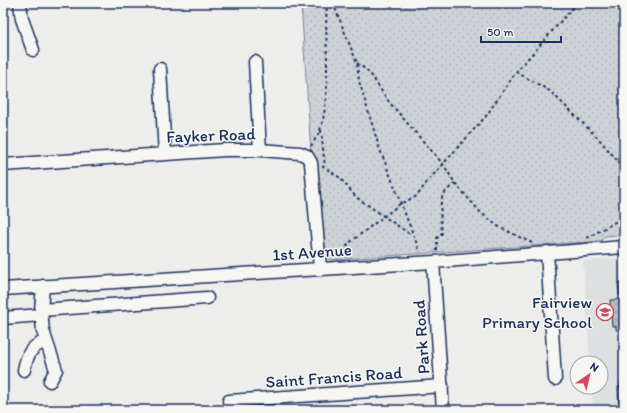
<svg xmlns="http://www.w3.org/2000/svg" width="627" height="413" font-family="Itim,sans-serif">
<style>
.built{fill:#dde0e1}
.grass{fill:url(#grass-dots);stroke:#74809a}
.building{fill:url(#building-cross-hatch);stroke:#1b2f5e}
.lines{fill:none;stroke-linecap:round;stroke-linejoin:round}
.minor-casing{stroke:#1b2f5e;stroke-width:15}
.path{stroke:#1b2f5e;stroke-width:2;stroke-dasharray:3 3;stroke-linecap:butt}
.minor{stroke:#f6f6f2;stroke-width:12}
.labels{text-anchor:middle;stroke-width:3;stroke-linejoin:round;paint-order:stroke}
.street-label{font-size:17px;fill:#1b2f5e;stroke:#f6f6f2}
.poi-label{font-size:17px;fill:#1b2f5e;stroke:#f6f6f2;text-anchor:end}
</style>
<defs>
<pattern id="grass-dots" width="8" height="8" patternUnits="userSpaceOnUse"><rect width="8" height="8" fill="#ced2d7"/><path d="M2 2h.1M6 6h.1" fill="none" stroke="#b0b5bb" stroke-width="1.8" stroke-linecap="round"/></pattern>
<pattern id="building-cross-hatch" width="8" height="8" patternUnits="userSpaceOnUse"><rect width="8" height="8" fill="#b9bfc8"/><path d="M0 0l8 8M0 8l8-8" fill="none" stroke="#9ea4ae"/></pattern>
</defs>
<rect width="100%" height="100%" fill="#edeeec"/>
<filter id="ink" filterUnits="userSpaceOnUse"><feTurbulence type="fractalNoise" baseFrequency=".025" numOctaves="2"/><feDisplacementMap in="SourceGraphic" scale="8" xChannelSelector="R" yChannelSelector="G"/><feConvolveMatrix kernelMatrix="1 2 1 2 8 2 1 2 1" color-interpolation-filters="sRGB"/></filter>
<g filter="url(#ink)">
<path class="built" d="M 624,258 L 624,410 L 593,410 L 592,387 L 601,387 L 601,363 L 590,363 L 583,261 Z"/>
<path class="grass" d="M 301,3 L 624,3 L 624,235 L 605,236 L 601,241 L 329,260 L 323,251 L 316,159 L 311,152 Z"/>
<path class="building" d="M 618,283 L 624,283 L 624,330 L 616,330 L 616,326 L 612,326 L 610,300 L 623,299 L 623,295 L 619,295 Z
M 624,381 L 624,410 L 619,410 L 618,387 L 621,386 L 620,382 Z"/>
<g class="lines">
<defs>
<path id="minor" d="M 20,3 L 22,19 L 33,50
M 255,62 L 260,150
M 160,69 L 165,154
M 3,165 L 225,150 L 260,150 L 300,153 L 307,156 L 311,163 L 320,268
M 547,252 L 555,379
M 433,262 L 443,410
M 43,286 L 41,310 L 43,331 L 56,370 L 50,381
M 3,289 L 433,262 L 624,247
M 41,310 L 207,298
M 3,318 L 41,315
M 24,370 C 27,355 31,345 46,342
M 229,401 L 442,386"/>
</defs>
<use href="#minor" class="minor-casing"/>
<path class="path" d="M 333,3 L 357,63 L 359,81 L 379,147 L 420,252
M 357,63 L 369,72 L 389,102 L 443,164 L 455,183 L 481,213 L 499,227 L 532,243
M 516,72 L 550,91 L 598,138 L 624,168
M 321,130 L 325,166
M 311,146 C 314,141 319,134 321,127 C 332,88 324,44 327,3
M 322,166 L 339,177 L 356,197 L 411,235
M 587,238 L 624,217
M 437,251 L 437,238 L 442,233 C 441,224 439,207 442,198 C 444,192 451,187 455,183
M 340,257 L 349,243 L 400,204 L 417,196 L 427,182 L 486,116 L 516,72 L 577,3"/>
<use href="#minor" class="minor"/>
</g>
</g>
<defs>
<symbol id="school-ring" viewBox="-11 -11 22 22"><circle r="9.5" fill="#f6f6f2" stroke="#d1495b" stroke-width="1.5"/><path d="M0-5L7-2L0 1L-7-2ZM-4 1L0 2.5L4 1V4Q0 6-4 4Z" fill="#d1495b"/></symbol>
</defs>
<g fill-rule="evenodd">
<use href="#school-ring" x="595" y="302" width="20" height="20"/>
</g>
<g class="labels">
<g class="street-label">
<text transform="translate(211 135) rotate(-2)" y="6">Fayker Road</text>
<text transform="translate(312 252) rotate(-4)" y="6">1st Avenue</text>
<text transform="translate(421 337) rotate(-94)" y="6">Park Road</text>
<text transform="translate(334 377) rotate(-4)" y="6">Saint Francis Road</text>
</g>
<g class="poi-label">
<text x="592" y="308">Fairview<tspan x="592" dy="20">Primary School</tspan></text>
</g>
</g>
<rect width="627" height="413" fill="none" stroke="#f6f6f2" stroke-width="16"/>
<rect x="8" y="8" width="611" height="397" fill="none" stroke="#1b2f5e" stroke-width="1.5" filter="url(#ink)"/>
<g transform="translate(589 375) rotate(34)"><circle r="19" fill="#f6f6f2" stroke="#9ea6b7"/>
<path d="M0-3L7 15L0 10L-7 15Z" fill="#d1495b"/>
<text y="-6" font-size="11" font-weight="bold" text-anchor="middle" fill="#1b2f5e">N</text>
</g>
<path d="M481 36v6h80v-6" fill="none" stroke="#1b2f5e" stroke-width="2"/>
<text x="487" y="36" font-size="12" fill="#1b2f5e" stroke="#f6f6f2" stroke-width="3" paint-order="stroke">50 m</text>
</svg>
